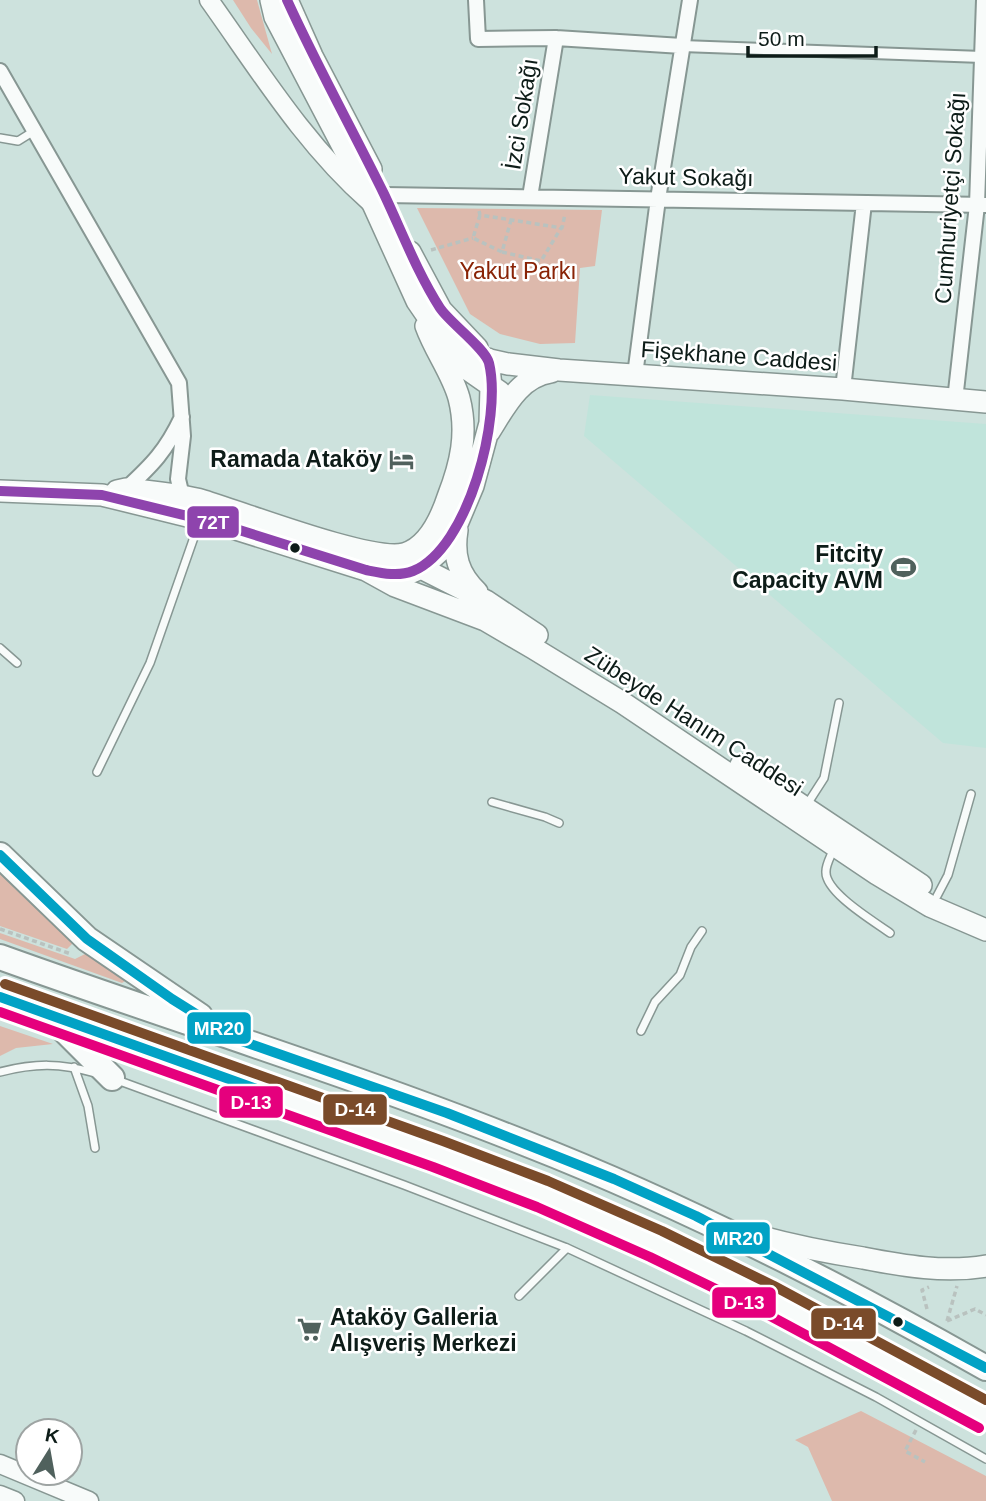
<svg xmlns="http://www.w3.org/2000/svg" width="986" height="1501" font-family="Arial,sans-serif">
<style>
.built{fill:#c0e4db}
.green{fill:#ddb9ac}
.lines{fill:none;stroke-linecap:round;stroke-linejoin:round}
.service-casing{stroke:#879793;stroke-width:10}
.pedestrian-casing{stroke:#879793;stroke-width:14}
.minor-casing{stroke:#879793;stroke-width:18}
.tertiary-casing{stroke:#879793;stroke-width:21}
.secondary-casing{stroke:#879793;stroke-width:24}
.trunk-casing{stroke:#879793;stroke-width:28}
.path{stroke:#b9c2bf;stroke-width:3.5;stroke-dasharray:5 3.5;stroke-linecap:butt}
.service{stroke:#f8fbfa;stroke-width:7}
.pedestrian{stroke:#f8fbfa;stroke-width:10}
.minor{stroke:#f8fbfa;stroke-width:14}
.tertiary{stroke:#f8fbfa;stroke-width:18}
.secondary{stroke:#f8fbfa;stroke-width:21}
.trunk{stroke:#f8fbfa;stroke-width:24}
.bus-1-casing{stroke:#fff;stroke-width:16}
.bus-2-casing{stroke:#fff;stroke-width:16}
.bus-3-casing{stroke:#fff;stroke-width:16}
.bus-4-casing{stroke:#fff;stroke-width:16}
.bus-1{stroke:#01a2c5;stroke-width:10}
.bus-2{stroke:#e5007d;stroke-width:10}
.bus-3{stroke:#7a4b2a;stroke-width:10}
.bus-4{stroke:#8e44ad;stroke-width:10}
.bus-dot{fill:#0d1c18;stroke:#fff;stroke-width:2.5}
.labels{text-anchor:middle;stroke-width:5;stroke-linejoin:round;paint-order:stroke}
.street-label{font-size:23px;fill:#0d1c18;stroke:#fff}
.park-label{font-size:23px;fill:#892306;stroke:#fff}
.poi-label{font-size:23px;font-weight:bold;fill:#0d1c18;stroke:#fff;text-anchor:end}
.line-badge{stroke:#fff;stroke-width:2.5}
.badge-label{font-size:19px;text-anchor:middle;font-weight:bold;fill:#fff}
</style>
<rect width="100%" height="100%" fill="#cde2dd"/>
<path class="built" d="M 590,395 L 986,424 L 986,748 L 943,743 L 584,436 Z"/>
<path class="green" d="M 233,0 L 257,0 L 272,54 L 251,28 Z
M 417,208 L 602,210 L 595,266 L 580,268 L 575,343 L 540,344 L 500,334 L 470,314 Z
M 0,866 L 74,942 L 67,949 L 0,926 Z
M 0,933 L 75,959 L 89,952 L 125,978 L 125,981 L 122,983 L 0,939 Z
M 0,1026 L 53,1044 L 16,1048 L 0,1056 Z
M 861,1411 L 986,1476 L 986,1501 L 832,1501 L 808,1447 L 795,1440 Z"/>
<g class="lines">
<defs>
<path id="service" d="M 0,138 L 18,141 L 34,131
M 0,648 L 17,663
M 97,772 L 150,663 L 199,523
M 492,802 L 545,817 L 559,823
M 806,806 L 824,778 L 839,703
M 833,850 C 831,856 826,864 826,871 C 824,892 875,922 890,933
M 937,896 L 948,875 L 971,794
M 641,1031 L 655,1002 L 680,975 L 691,947 L 702,931
M 74,1067 L 88,1106 L 95,1148
M 0,1072 C 36,1063 60,1063 95,1073
M 117,1080 L 404,1185 L 567,1248 L 746,1331 L 876,1397 L 986,1459
M 519,1296 L 567,1248"/>
<path id="pedestrian" d="M 682,46 L 982,57"/>
<path id="minor" d="M 476,0 L 478,39 L 556,38 L 682,46
M 0,71 L 179,383 L 183,436 L 178,479 L 182,496
M 384,195 L 986,205
M 530,197 L 556,38
M 635,375 L 658,199 L 690,0
M 843,389 L 864,203
M 955,400 L 977,205 L 984,0
M 126,489 C 152,465 166,451 182,417"/>
<path id="tertiary" d="M 209,0 C 259,70 305,145 370,202
M 0,1464 L 89,1501
M 0,1495 L 15,1501"/>
<path id="secondary" d="M 271,0 L 275,17 L 373,204 L 417,301 L 441,336 L 472,356 L 508,364 L 559,370 L 843,389 L 986,402
M 287,0 L 312,56 L 371,169
M 410,252 L 441,310 L 477,348
M 451,349 L 467,369 L 500,392
M 489,432 C 505,407 519,377 551,372
M 0,491 L 102,495 L 220,524 L 366,570 L 407,574 L 421,568 L 440,551 L 457,524 L 473,486 L 490,423 L 491,386 L 488,359
M 117,491 L 126,489 C 152,492 179,494 204,501 C 244,513 370,562 404,554 C 429,547 441,518 448,497 C 461,464 468,433 459,398 C 452,373 435,351 426,326
M 457,530 C 453,555 458,574 477,592
M 406,554 L 421,568 L 486,601 L 537,635
M 366,570 L 395,586 L 485,620 L 533,648 L 623,703 L 877,874 L 930,906 L 986,930
M 741,765 L 921,885
M 747,1233 C 785,1244 824,1252 863,1258 C 904,1266 945,1273 986,1266"/>
<path id="trunk" d="M 0,855 L 87,939 L 200,1016
M 0,957 C 175,1020 354,1075 527,1144 C 685,1206 838,1284 986,1368
M 0,997 C 88,1027 176,1060 264,1092 C 357,1125 450,1156 542,1194 C 695,1258 843,1334 986,1416
M 52,1018 L 112,1078"/>
</defs>
<use href="#service" class="service-casing"/>
<use href="#pedestrian" class="pedestrian-casing"/>
<use href="#minor" class="minor-casing"/>
<use href="#tertiary" class="tertiary-casing"/>
<use href="#secondary" class="secondary-casing"/>
<use href="#trunk" class="trunk-casing"/>
<path class="path" d="M 479,211 L 480,215 L 562,228 L 565,214
M 480,215 L 473,238 L 502,252 L 511,220
M 431,250 L 473,238
M 502,252 L 541,261 L 561,228
M 0,929 L 71,954
M 927,1309 L 922,1290 L 929,1287
M 947,1321 L 957,1286
M 947,1321 L 975,1309 L 986,1315
M 916,1430 L 905,1451 L 925,1462"/>
<use href="#service" class="service"/>
<use href="#pedestrian" class="pedestrian"/>
<use href="#minor" class="minor"/>
<use href="#tertiary" class="tertiary"/>
<use href="#secondary" class="secondary"/>
<use href="#trunk" class="trunk"/>
<defs>
<path id="bus-1" d="M 0,855 L 87,939 L 172,999 L 236,1039 L 447,1113 L 614,1179 L 696,1216 L 986,1368
M 0,997 L 265,1092"/>
<path id="bus-2" d="M 0,1012 L 433,1167 L 537,1207 L 650,1257 L 761,1311 L 979,1428"/>
<path id="bus-3" d="M 5,984 L 443,1141 L 548,1181 L 662,1231 L 774,1286 L 986,1400"/>
<path id="bus-4" d="M 0,491 L 102,495 L 220,524 L 366,570 C 381,573 398,577 413,571 C 469,548 502,417 489,363 C 485,348 450,323 440,308 C 417,272 402,232 384,194 C 352,129 317,66 287,0"/>
</defs>
<use href="#bus-1" class="bus-1-casing"/>
<use href="#bus-2" class="bus-2-casing"/>
<use href="#bus-3" class="bus-3-casing"/>
<use href="#bus-4" class="bus-4-casing"/>
<use href="#bus-1" class="bus-1"/>
<use href="#bus-2" class="bus-2"/>
<use href="#bus-3" class="bus-3"/>
<use href="#bus-4" class="bus-4"/>
</g>
<defs>
<symbol id="hotel-bare" viewBox="-9 -9 18 18"><path d="M-6-4.5h1.5V1H6V5H4.5V3h-9V5H-6ZM-4 0a1.8 1.8 0 1 1 3.6 0ZM.5 0V-2.5h3Q6-2.5 6 0Z" fill="#50615d" stroke="#fff" stroke-width="2.5" paint-order="stroke"/></symbol>
<symbol id="stadium-bare" viewBox="-9 -9 18 18"><path d="M0-5a6.5 5 0 1 0 0 10a6.5 5 0 1 0 0-10ZM-3.5-1.8h7v3.6h-7Z" fill="#50615d" stroke="#fff" stroke-width="2.5" paint-order="stroke"/></symbol>
<symbol id="supermarket-bare" viewBox="-9 -9 18 18"><path d="M-6-5.5h2.5l.6 2H6L4.5 2H-2.5L-4.4-4H-6ZM-1.5 3.2a1.3 1.3 0 1 0 .1 0ZM3 3.2a1.3 1.3 0 1 0 .1 0Z" fill="#50615d" stroke="#fff" stroke-width="2.5" paint-order="stroke"/></symbol>
</defs>
<g fill-rule="evenodd">
<use href="#hotel-bare" x="384" y="442" width="35" height="35"/>
<use href="#stadium-bare" x="886" y="550" width="35" height="35"/>
<use href="#supermarket-bare" x="292" y="1312" width="35" height="35"/>
</g>
<g class="bus-dot">
<circle cx="295" cy="548" r="6"/>
<circle cx="898" cy="1322" r="6"/>
</g>
<g class="labels">
<g class="street-label">
<text transform="translate(521 114) rotate(-81)" y="8">İzci Sokağı</text>
<text transform="translate(686 177) rotate(1)" y="8">Yakut Sokağı</text>
<text transform="translate(950 198) rotate(-86)" y="8">Cumhuriyetçi Sokağı</text>
<text transform="translate(739 356) rotate(4)" y="8">Fişekhane Caddesi</text>
<text transform="translate(694 721) rotate(33)" y="8">Zübeyde Hanım Caddesi</text>
</g>
<g class="park-label">
<text x="518" y="279">Yakut Parkı</text>
</g>
<g class="poi-label">
<text x="382" y="467">Ramada Ataköy</text>
<text x="883" y="562">Fitcity<tspan x="883" dy="26">Capacity AVM</tspan></text>
<text x="330" y="1325" text-anchor="start">Ataköy Galleria<tspan x="330" dy="26">Alışveriş Merkezi</tspan></text>
</g>
</g>
<g class="line-badge">
<rect x="186" y="505" width="54" height="34" rx="7" fill="#8e44ad"/>
<rect x="186" y="1011" width="66" height="34" rx="7" fill="#01a2c5"/>
<rect x="218" y="1085" width="66" height="34" rx="7" fill="#e5007d"/>
<rect x="322" y="1093" width="66" height="33" rx="7" fill="#7a4b2a"/>
<rect x="705" y="1221" width="66" height="34" rx="7" fill="#01a2c5"/>
<rect x="711" y="1286" width="66" height="33" rx="7" fill="#e5007d"/>
<rect x="810" y="1307" width="67" height="33" rx="7" fill="#7a4b2a"/>
</g>
<g class="badge-label">
<text x="213" y="529">72T</text>
<text x="219" y="1035">MR20</text>
<text x="251" y="1109">D-13</text>
<text x="355" y="1116">D-14</text>
<text x="738" y="1245">MR20</text>
<text x="744" y="1309">D-13</text>
<text x="843" y="1330">D-14</text>
</g>
<g transform="translate(49 1452) rotate(11)"><circle r="33" fill="#ffffff" stroke="#9ea4a3" stroke-width="2"/>
<path d="M0-5L12 26L0 18L-12 26Z" fill="#50615d"/>
<text y="-10" font-size="19" font-weight="bold" text-anchor="middle" fill="#0d1c18">K</text>
</g>
<path d="M748 46v10h128v-10" fill="none" stroke="#0d1c18" stroke-width="3.5"/>
<text x="758" y="46" font-size="21" fill="#0d1c18" stroke="#ffffff" stroke-width="5" paint-order="stroke">50 m</text>
</svg>
